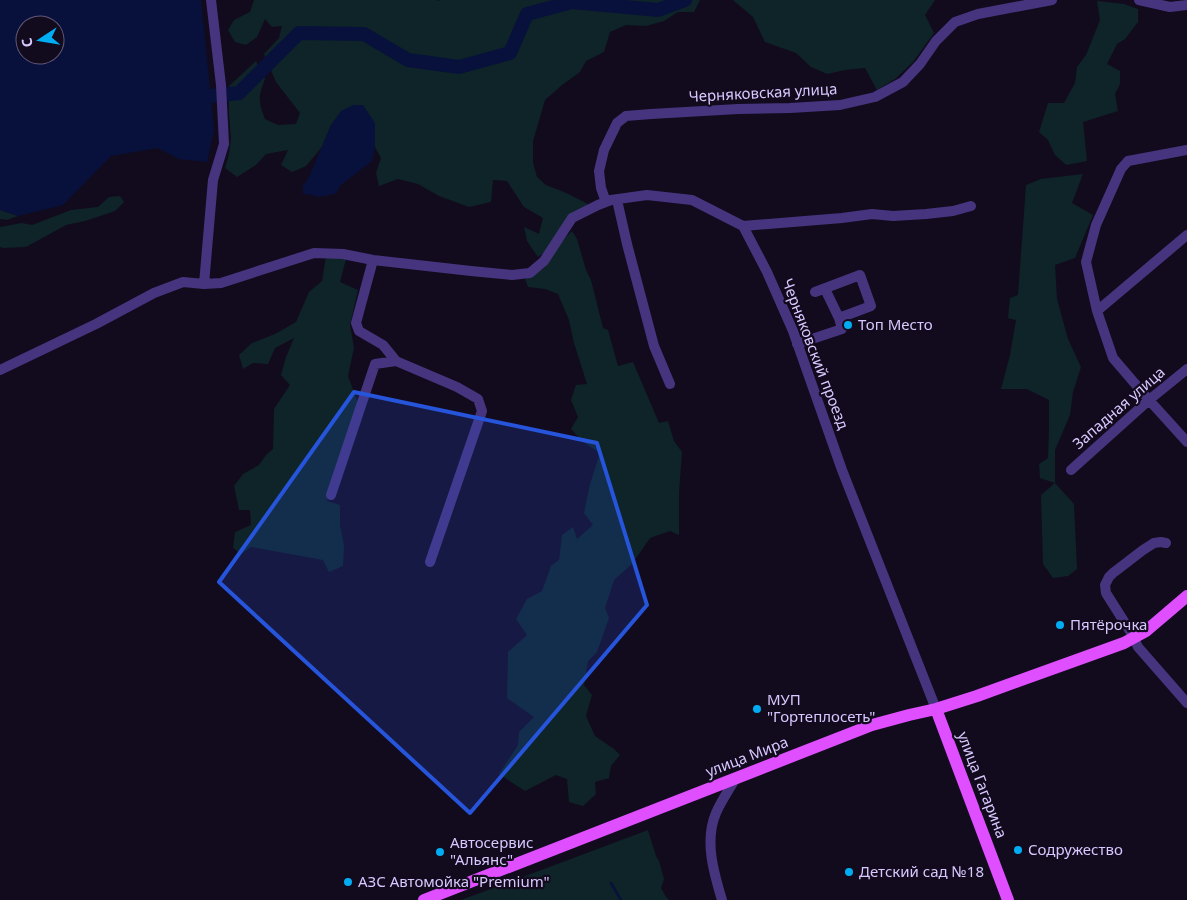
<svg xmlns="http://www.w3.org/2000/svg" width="1187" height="900" font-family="'Noto Sans',sans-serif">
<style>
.green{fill:#0e2428}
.water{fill:#08113b;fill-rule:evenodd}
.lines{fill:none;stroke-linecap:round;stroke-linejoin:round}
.stream{stroke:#08113b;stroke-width:2.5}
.river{stroke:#08113b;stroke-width:14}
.minor{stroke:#46357e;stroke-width:10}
.major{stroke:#df4fff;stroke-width:12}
.marked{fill:#2654da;fill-opacity:0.2;stroke:#2654da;stroke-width:4;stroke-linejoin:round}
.poi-dot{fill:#00adf3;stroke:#120b1e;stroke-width:2}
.labels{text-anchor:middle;stroke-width:4.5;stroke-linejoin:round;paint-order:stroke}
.street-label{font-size:15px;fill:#d9c8ff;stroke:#120b1e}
.poi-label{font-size:15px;fill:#d9c8ff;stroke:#120b1e;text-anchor:start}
</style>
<rect width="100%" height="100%" fill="#120b1e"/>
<path class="green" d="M 254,0 L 437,0 L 438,1 L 440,0 L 700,0 L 694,12 L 678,12 L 664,21 L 646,26 L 626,25 L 610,32 L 604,52 L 586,61 L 580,72 L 562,85 L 545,100 L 533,141 L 533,163 L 537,177 L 546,185 L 564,192 L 588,204 L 545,252 L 538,257 L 527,241 L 524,227 L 539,234 L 543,218 L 524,207 L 507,181 L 493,180 L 491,202 L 469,207 L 439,196 L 418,184 L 398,179 L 379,186 L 376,173 L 381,158 L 375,147 L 375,123 L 331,125 L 322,147 L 306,166 L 292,172 L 281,165 L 288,150 L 266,154 L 256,165 L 237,177 L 225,168 L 229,154 L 231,138 L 229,114 L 229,86 L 256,61 L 265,79 C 258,98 258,100 265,119 L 278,125 L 296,124 L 300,113 L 276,82 L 264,54 L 279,38 L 282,26 L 272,27 L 265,19 L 257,37 L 246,45 L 235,42 L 228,30 L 234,20 L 250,12 Z
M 733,0 L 935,0 L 925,15 L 934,33 L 913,62 L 895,79 L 877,90 L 865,68 L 845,70 L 827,74 L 811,67 L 796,53 L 765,42 L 753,17 Z
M 1097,1 L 1124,4 L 1138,9 L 1138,22 L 1125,39 L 1117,44 L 1107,64 L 1120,71 L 1120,84 L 1115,94 L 1118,111 L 1083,122 L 1087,161 L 1066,165 L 1055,155 L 1048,140 L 1039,132 L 1048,103 L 1064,103 L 1075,83 L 1077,67 L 1086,55 L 1100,20 Z
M 1083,174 L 1072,203 L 1093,215 L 1075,258 L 1055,265 L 1057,299 L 1068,339 L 1081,367 L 1073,392 L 1070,415 L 1055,450 L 1055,483 L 1074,504 L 1077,569 L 1068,576 L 1053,578 L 1043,564 L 1041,495 L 1055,483 L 1040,478 L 1039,464 L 1048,458 L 1049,428 L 1049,400 L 1027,389 L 1001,389 L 1010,355 L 1016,320 L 1008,318 L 1010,298 L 1018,295 L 1026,185 L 1041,179 Z
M 120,196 L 124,202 L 115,211 L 85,221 L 66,225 L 26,247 L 3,248 L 0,247 L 0,227 L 22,223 L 32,225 L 71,210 L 98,207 L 109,197 Z
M 0,210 L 18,216 L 7,220 L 0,219 Z
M 572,231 L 577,239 L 586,270 L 591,280 L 603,328 L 608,330 L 618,366 L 633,362 L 659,423 L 668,421 L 674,441 L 682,452 L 679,493 L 679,535 L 670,531 L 650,538 L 632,564 L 614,580 L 605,608 L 609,618 L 597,652 L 588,661 L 584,685 L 592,695 L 586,716 L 595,736 L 614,749 L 620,755 L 611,766 L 609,778 L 595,782 L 596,794 L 583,806 L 569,802 L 567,779 L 556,775 L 525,791 L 499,774 L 518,745 L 519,732 L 534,717 L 507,698 L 508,652 L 527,635 L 516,619 L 527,599 L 542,591 L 551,566 L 559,560 L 562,535 L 573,527 L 577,539 L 593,525 L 584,513 L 590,484 L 600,453 L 582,441 L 571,429 L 578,417 L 571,400 L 576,385 L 587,384 L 574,343 L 569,320 L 558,294 L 545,289 L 528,287 L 525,279 L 544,268 L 564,239 Z
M 326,257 L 346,259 L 340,282 L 358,290 L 350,325 L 354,348 L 348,376 L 358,403 L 327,501 L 340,505 L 340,525 L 344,546 L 343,566 L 329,572 L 323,560 L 251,547 L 241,554 L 233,548 L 235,532 L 251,525 L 250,510 L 239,510 L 234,486 L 243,474 L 259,465 L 266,455 L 273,449 L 274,409 L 290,385 L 281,375 L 286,357 L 294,338 L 275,348 L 268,364 L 253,363 L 243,369 L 239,355 L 252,343 L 275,334 L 296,322 L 309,292 L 322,281 Z
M 648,830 L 656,856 L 659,861 L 664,879 L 661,888 L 666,897 L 669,900 L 461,900 Z"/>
<path class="water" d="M 0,0 L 201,0 L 214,130 L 207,162 L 179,159 L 157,148 L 111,156 L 63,205 L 18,216 L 0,210 ZM 25,25 L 55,25 L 55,55 L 25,55 Z
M 353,105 L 363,105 L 375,123 L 375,147 L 372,161 L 341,185 L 335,194 L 318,197 L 313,195 L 303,194 L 303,186 L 309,177 L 331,125 L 341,111 Z"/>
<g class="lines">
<path class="stream" d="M 611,883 L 621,900"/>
<path class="river" d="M 211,96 L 239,93 L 299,33 L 364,34 L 408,60 L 459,67 L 510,53 L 527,14 L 572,2 L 658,10 L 685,0"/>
<path class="minor" d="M 1139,0 L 1170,7 L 1187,5
M 1187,150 L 1128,161 L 1121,169 L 1096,225 L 1086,262 L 1097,311 L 1113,358 L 1149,400 L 1187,442
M 617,200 L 627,244 L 654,346 L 670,384
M 606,202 L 601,188 L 599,171 L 604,150 L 617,123 L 626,116 L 651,114 L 738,109 L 790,108 L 840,105 L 875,97 L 903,82 L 920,64 L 936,41 L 955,22 L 978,14 L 1052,0
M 743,226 L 767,272 L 793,331 L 842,470 L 936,709
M 743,226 L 842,218 L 872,214 L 893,216 L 926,214 L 953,211 L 971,206
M 373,260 L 356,323 L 359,331 L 383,345 L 396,361 L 457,387 L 478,399 L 482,411 L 430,562
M 204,284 L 213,180 L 224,144 L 221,85 L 211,0
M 825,289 L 839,318
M 1097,311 L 1187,235
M 797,344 L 842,329 L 839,318 L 871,306 L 860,275 L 815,292
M 0,370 L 96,324 L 154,293 L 183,282 L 204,284 L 221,283 L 314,253 L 343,254 L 373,260 L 471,271 L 512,275 L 530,273 L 544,261 L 572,218 L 598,205 L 611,200 L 647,195 L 692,200 L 743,226
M 1071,470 L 1149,400 L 1187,369
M 331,495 L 375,364 L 396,361
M 1166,543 L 1161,542 L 1154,543 L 1143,550 L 1113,573 L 1109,577 L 1105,585 L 1106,593 L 1130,631 L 1138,647 L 1187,703
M 722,900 C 714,873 704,841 716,813 C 721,801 729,790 735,779"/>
<path class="major" d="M 936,709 L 1008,900
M 424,900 L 872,725 L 909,715 L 936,709 L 977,696 L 1124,643 L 1146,631 L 1187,596"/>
</g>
<path class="marked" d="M 354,392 L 597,443 L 647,605 L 470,813 L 219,582 Z"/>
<g class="poi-dot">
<circle cx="848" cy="325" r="5"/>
<circle cx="1060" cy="625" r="5"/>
<circle cx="757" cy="709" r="5"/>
<circle cx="1018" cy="850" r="5"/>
<circle cx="440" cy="852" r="5"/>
<circle cx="849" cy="872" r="5"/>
<circle cx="348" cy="882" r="5"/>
</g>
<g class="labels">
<g class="street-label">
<text transform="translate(763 93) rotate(-3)" y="5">Черняковская улица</text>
<text transform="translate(815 354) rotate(69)" y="5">Черняковский проезд</text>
<text transform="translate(1119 408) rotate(-41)" y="5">Западная улица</text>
<text transform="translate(747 757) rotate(-21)" y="5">улица Мира</text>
<text transform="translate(982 785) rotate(69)" y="5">улица Гагарина</text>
</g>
<g class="poi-label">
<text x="858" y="330">Топ Место</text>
<text x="1070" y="630">Пятёрочка</text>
<text x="767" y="705">МУП<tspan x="767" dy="17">"Гортеплосеть"</tspan></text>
<text x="450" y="848">Автосервис<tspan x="450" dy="17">"Альянс"</tspan></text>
<text x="1028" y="855">Содружество</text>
<text x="859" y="877">Детский сад №18</text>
<text x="358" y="887">АЗС Автомойка "Premium"</text>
</g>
</g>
<g transform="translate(40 40) rotate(258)"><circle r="24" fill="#120b1e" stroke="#625778"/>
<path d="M0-4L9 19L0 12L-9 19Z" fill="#00adf3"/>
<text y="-8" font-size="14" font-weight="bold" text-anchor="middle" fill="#d9c8ff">С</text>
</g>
</svg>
